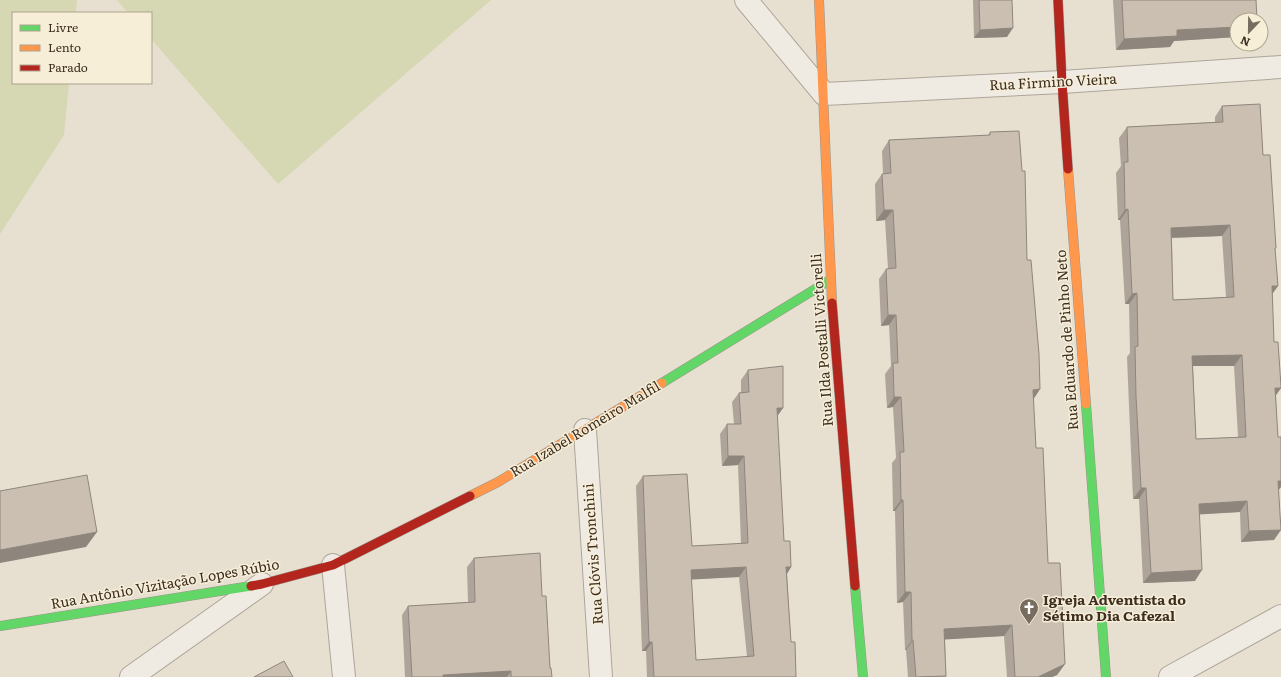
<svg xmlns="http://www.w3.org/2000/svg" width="1281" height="677" font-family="Literata,serif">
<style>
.green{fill:#d6d7b3}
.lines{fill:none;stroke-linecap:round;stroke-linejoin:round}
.street-casing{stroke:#ada599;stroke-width:24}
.fast-casing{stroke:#9c958a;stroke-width:10}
.slow-casing{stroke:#9c958a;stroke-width:10}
.jam-casing{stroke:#9c958a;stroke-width:10}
.street{stroke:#efebe3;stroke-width:22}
.fast{stroke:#63d668;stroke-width:9}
.slow{stroke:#ff974d;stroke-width:9}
.jam{stroke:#b3261e;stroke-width:9}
.wall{fill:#afa499;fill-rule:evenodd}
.shaded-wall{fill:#8e867d}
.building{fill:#cbbfb2;stroke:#8e867d;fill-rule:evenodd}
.labels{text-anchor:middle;stroke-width:3;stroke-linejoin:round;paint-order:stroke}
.street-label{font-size:14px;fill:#3d2e20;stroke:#f7eed8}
.poi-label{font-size:14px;font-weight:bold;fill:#3d2e20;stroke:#f7eed8;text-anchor:start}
</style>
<rect width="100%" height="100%" fill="#e7e0d1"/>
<path class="green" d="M 0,0 L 77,0 L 76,13 L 13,13 L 13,83 L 69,83 L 64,135 L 0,234 Z
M 117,0 L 491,0 L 278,184 L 151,39 L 151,13 L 128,13 Z"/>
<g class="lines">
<defs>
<path id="street" d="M 746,0 L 824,94 L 1062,82 L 1281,67
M 585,430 L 601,677
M 333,565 L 344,677
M 131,677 L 262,584
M 1170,677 L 1281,616"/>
<path id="fast" d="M 662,383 L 830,280
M 1086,404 L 1106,677
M 855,586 L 863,677
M 0,626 L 251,586"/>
<path id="slow" d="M 819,0 L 832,303
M 1068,169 L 1086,404
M 470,496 L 498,482 L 662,383"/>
<path id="jam" d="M 1058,0 L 1062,82 L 1068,169
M 832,303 L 855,586
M 251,586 L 262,584 L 333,565 L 470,496"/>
</defs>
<use href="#street" class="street-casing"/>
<use href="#fast" class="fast-casing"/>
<use href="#slow" class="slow-casing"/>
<use href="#jam" class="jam-casing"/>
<use href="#street" class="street"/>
<use href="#fast" class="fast"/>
<use href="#slow" class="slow"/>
<use href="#jam" class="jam"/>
</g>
<path class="wall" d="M 973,0 L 1012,0 L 1007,37 L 974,38 Z
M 1113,0 L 1256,0 L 1237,20 L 1237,37 L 1174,41 L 1170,47 L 1116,50 Z
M 1222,106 L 1263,155 L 1276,248 L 1275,249 L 1278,286 L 1272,294 L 1274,342 L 1281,388 L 1276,395 L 1279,490 L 1274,540 L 1241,542 L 1240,512 L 1199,514 L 1195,581 L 1143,583 L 1139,499 L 1133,499 L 1129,406 L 1127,357 L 1130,353 L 1129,304 L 1125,304 L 1120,220 L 1118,220 L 1116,173 L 1121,166 L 1119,138 L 1127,127 L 1215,122 L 1215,117 ZM 1222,236 L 1226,297 L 1173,300 L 1172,238 ZM 1193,366 L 1234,366 L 1238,437 L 1196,439 Z
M 990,132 L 1027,260 L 1040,389 L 1033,399 L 1036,448 L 1048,563 L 1065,664 L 1057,675 L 1052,677 L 1007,677 L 1004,636 L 945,639 L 946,677 L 908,677 L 906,650 L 905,650 L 903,602 L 897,603 L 895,511 L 893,511 L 892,463 L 896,458 L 893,407 L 887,408 L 885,374 L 891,366 L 889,325 L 881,326 L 879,279 L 886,269 L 888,269 L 885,220 L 876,221 L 875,184 L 882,174 L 883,174 L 882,151 L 889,140 L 988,136 Z
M 748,370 L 783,408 L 777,416 L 784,541 L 791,567 L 787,574 L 791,642 L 796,677 L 647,677 L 646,651 L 642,651 L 636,486 L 643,476 L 692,546 L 741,544 L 738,465 L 722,466 L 720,434 L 727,424 L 734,424 L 732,402 L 739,393 L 741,392 L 741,380 ZM 739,577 L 747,657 L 696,660 L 691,579 Z
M 474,558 L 542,596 L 550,668 L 552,677 L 405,677 L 402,615 L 408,606 L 468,602 L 467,567 Z"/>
<path class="shaded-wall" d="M 1237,27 L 1237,37 L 1174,41 L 1170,47 L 1116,50 L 1124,39 L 1177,30 Z
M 1013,28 L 1007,37 L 974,38 L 980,30 Z
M 1128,209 L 1120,220 L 1118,220 L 1125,210 Z
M 884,210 L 893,210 L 885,220 L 876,221 Z
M 1230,225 L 1222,236 L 1164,238 L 1171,228 Z
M 1272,286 L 1278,286 L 1270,297 Z
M 1137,293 L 1129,304 L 1125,304 L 1132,294 Z
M 888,315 L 896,315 L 889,325 L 881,326 Z
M 1242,355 L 1234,366 L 1185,366 L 1192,356 Z
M 1275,388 L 1281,388 L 1274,398 Z
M 1040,389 L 1033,400 L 1033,390 Z
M 894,397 L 901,397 L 893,407 L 887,408 Z
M 777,408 L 783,408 L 776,418 Z
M 728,456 L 744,456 L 738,465 L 722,466 Z
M 1278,481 L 1281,481 L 1281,487 L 1278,491 Z
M 1141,488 L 1146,488 L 1139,499 L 1133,499 Z
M 901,500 L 903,500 L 895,511 L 893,511 Z
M 1247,501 L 1240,512 L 1191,515 L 1199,504 Z
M 1281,530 L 1274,540 L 1241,542 L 1249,531 Z
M 97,532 L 86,547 L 0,563 L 0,550 Z
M 746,567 L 739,577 L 684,580 L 691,570 Z
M 786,567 L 791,567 L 785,577 Z
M 1202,570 L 1195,581 L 1143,583 L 1151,573 Z
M 905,592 L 911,592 L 903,602 L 897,603 Z
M 1012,625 L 1004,636 L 937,640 L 944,629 Z
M 912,640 L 913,640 L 906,650 L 905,650 Z
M 649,642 L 652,642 L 646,651 L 642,651 Z
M 1065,664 L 1057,675 L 1052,677 L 1038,677 Z
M 511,671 L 507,677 L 441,677 L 443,675 Z"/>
<path class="building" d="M 979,0 L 1012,0 L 1013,28 L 980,30 Z
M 1122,0 L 1256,0 L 1257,20 L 1237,20 L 1237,27 L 1177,30 L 1177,36 L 1124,39 Z
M 1260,104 L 1263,155 L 1270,155 L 1276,248 L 1275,248 L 1278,286 L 1272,286 L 1274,342 L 1278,342 L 1281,386 L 1281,388 L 1275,388 L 1278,437 L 1281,437 L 1281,481 L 1278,481 L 1281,530 L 1249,531 L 1247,501 L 1199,504 L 1202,570 L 1151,573 L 1146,488 L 1141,488 L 1136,396 L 1135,347 L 1138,346 L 1137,293 L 1132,294 L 1128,209 L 1125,210 L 1124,162 L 1128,162 L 1127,127 L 1223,122 L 1222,106 ZM 1230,225 L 1234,297 L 1173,300 L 1171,228 ZM 1242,355 L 1246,437 L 1196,439 L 1192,356 Z
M 1019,131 L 1022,171 L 1025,171 L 1027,260 L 1031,260 L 1039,354 L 1040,389 L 1033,390 L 1036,448 L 1043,448 L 1048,563 L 1060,563 L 1065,664 L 1038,677 L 1015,677 L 1012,625 L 944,629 L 946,676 L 916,677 L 913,640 L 912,640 L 911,592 L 905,592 L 903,500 L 901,500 L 900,452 L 904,452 L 901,397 L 894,397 L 893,363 L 898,363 L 896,315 L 888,315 L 886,269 L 896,268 L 893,210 L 884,210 L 882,174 L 891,173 L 889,140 L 990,135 L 990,132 Z
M 783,366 L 783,408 L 777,408 L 784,541 L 790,541 L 791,567 L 786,567 L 791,642 L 795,642 L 796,677 L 654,677 L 652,642 L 649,642 L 643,476 L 687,474 L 692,546 L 748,543 L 744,456 L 728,456 L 727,424 L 741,424 L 739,393 L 749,392 L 748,370 ZM 746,567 L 754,656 L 696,660 L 691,570 Z
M 87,475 L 97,532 L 0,550 L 0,491 Z
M 540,553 L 542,596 L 546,596 L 550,668 L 551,668 L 552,677 L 511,677 L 511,671 L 443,675 L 443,677 L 412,677 L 408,606 L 475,602 L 474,558 Z
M 284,661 L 293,677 L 254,677 Z"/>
<defs>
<symbol id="church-pin" viewBox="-11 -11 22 30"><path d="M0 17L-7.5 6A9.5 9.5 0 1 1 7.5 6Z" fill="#786c5e" stroke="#f7eed8"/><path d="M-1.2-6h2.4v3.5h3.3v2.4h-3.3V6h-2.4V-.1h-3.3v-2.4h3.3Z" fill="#fff"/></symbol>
</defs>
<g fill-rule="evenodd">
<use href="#church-pin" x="1018" y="597" width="22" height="30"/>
</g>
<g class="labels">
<g class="street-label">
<text transform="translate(1053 82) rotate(-3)" y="5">Rua Firmino Vieira</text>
<text transform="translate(822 340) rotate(-94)" y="5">Rua Ilda Postalli Victorelli</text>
<text transform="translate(1067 340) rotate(-94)" y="5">Rua Eduardo de Pinho Neto</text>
<text transform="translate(585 429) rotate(-31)" y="5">Rua Izabel Romeiro Malfil</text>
<text transform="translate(593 554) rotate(-94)" y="5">Rua Clóvis Tronchini</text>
<text transform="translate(165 584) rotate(-10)" y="5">Rua Antônio Vizitação Lopes Rúbio</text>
</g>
<g class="poi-label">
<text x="1043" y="605">Igreja Adventista do<tspan x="1043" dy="16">Sétimo Dia Cafezal</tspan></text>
</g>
</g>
<rect x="12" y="12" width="140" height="72" fill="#f7eed8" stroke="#ada18e"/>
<rect x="20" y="25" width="20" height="6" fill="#63d668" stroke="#ada18e"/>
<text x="48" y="32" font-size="12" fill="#3d2e20">Livre</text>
<rect x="20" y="45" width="20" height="6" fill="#ff974d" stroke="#ada18e"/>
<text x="48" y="52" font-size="12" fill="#3d2e20">Lento</text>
<rect x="20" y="65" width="20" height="6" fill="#b3261e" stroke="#ada18e"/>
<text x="48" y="72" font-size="12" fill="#3d2e20">Parado</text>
<g transform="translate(1249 32) rotate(202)"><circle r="19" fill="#f7eed8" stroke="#ada18e"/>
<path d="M0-3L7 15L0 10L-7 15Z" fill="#786c5e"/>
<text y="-6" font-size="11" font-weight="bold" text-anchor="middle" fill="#3d2e20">N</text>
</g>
</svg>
